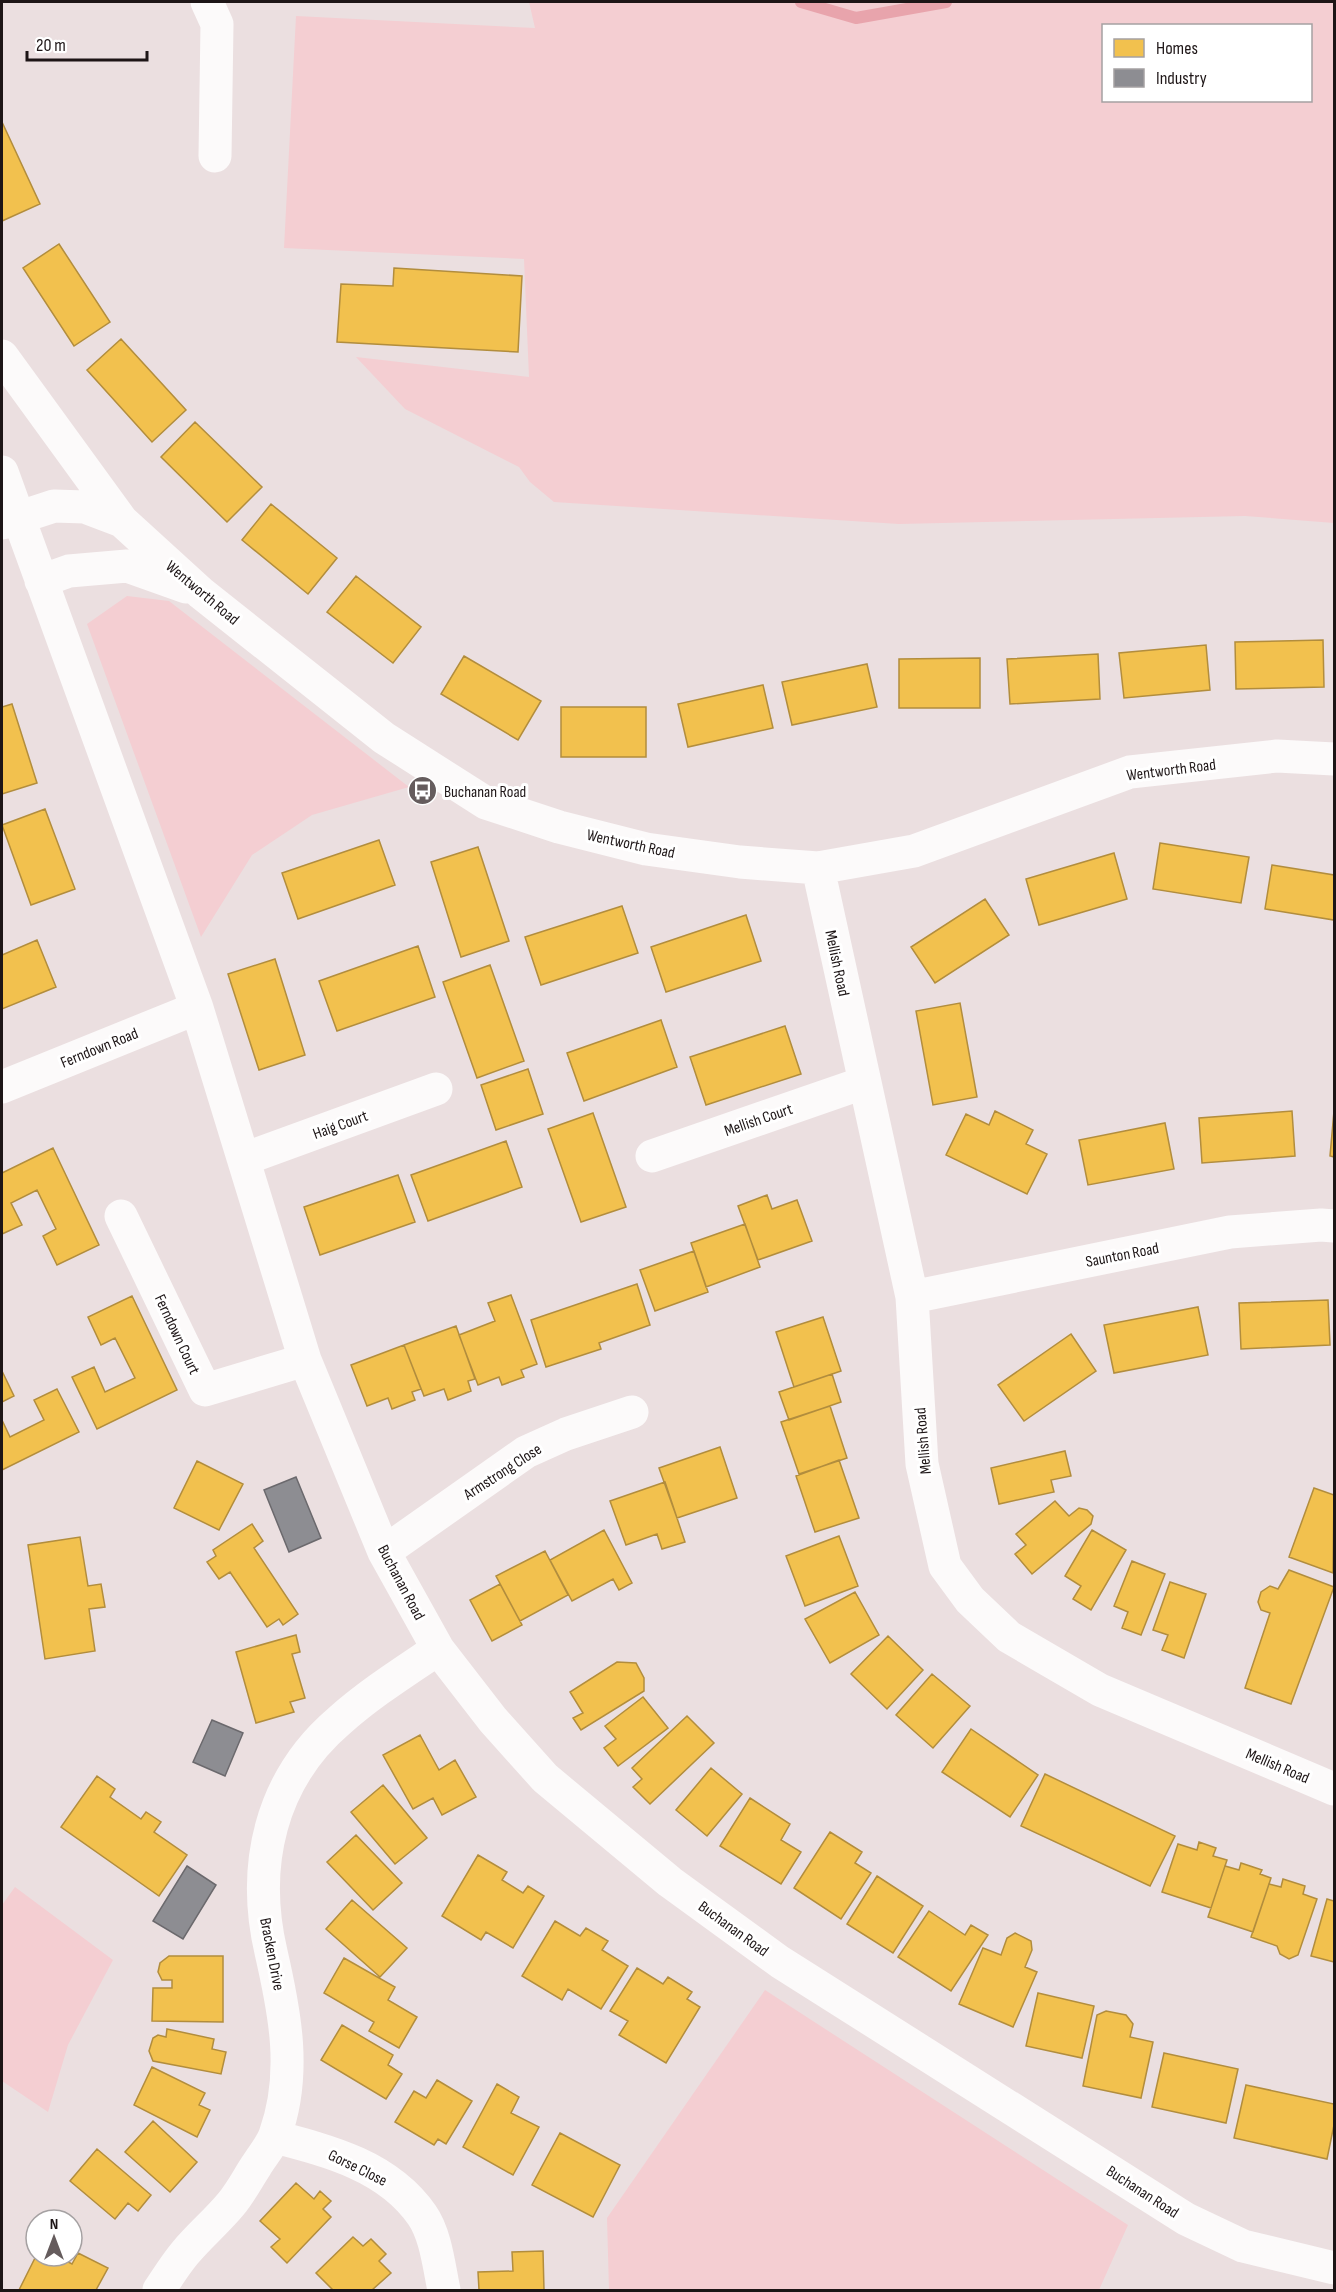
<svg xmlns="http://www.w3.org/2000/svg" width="1336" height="2292" font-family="'Sofia Sans Condensed',sans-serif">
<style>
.green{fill:#f4ced2;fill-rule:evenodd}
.homes{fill:#f2c14e;stroke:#b28d3d;stroke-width:1.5}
.industry{fill:#8d8d92;stroke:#6b696d;stroke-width:1.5}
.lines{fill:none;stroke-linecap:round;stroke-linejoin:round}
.stream{stroke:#e8a4ac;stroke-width:12}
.minor{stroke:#fcfafa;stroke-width:33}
.labels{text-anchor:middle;stroke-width:6;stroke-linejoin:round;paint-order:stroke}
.street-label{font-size:16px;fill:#1d1516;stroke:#fff}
.poi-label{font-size:16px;fill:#1d1516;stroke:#fff;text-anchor:start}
</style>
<rect width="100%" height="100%" fill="#ebdfe0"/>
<path class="green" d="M 529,2 L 1334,2 L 1334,523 L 1245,516 L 899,524 L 554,502 L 530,482 L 519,467 L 405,409 L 356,357 L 529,377 L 524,259 L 284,248 L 296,16 L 535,28 ZM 1104,26 L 1310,26 L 1310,100 L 1104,100 Z
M 127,596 L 169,601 L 409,787 L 312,815 L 252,855 L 201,937 L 87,624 Z
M 15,1887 L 113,1960 L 68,2045 L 48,2112 L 2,2081 L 2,1905 Z
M 765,1990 L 1128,2225 L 1099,2290 L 609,2290 L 607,2218 Z"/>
<path class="homes" d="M 2,122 L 40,204 L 2,221 Z
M 59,244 L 110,322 L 74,346 L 23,268 Z
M 394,268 L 522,276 L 518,352 L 337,342 L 341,284 L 393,286 Z
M 121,339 L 186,410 L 152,442 L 87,370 Z
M 195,422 L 262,487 L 227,522 L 161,457 Z
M 271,504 L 337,558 L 308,594 L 242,540 Z
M 356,576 L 421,627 L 393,663 L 327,612 Z
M 1323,640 L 1324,687 L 1236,689 L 1235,642 Z
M 1206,645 L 1210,690 L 1124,698 L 1119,653 Z
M 1098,654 L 1100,699 L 1010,704 L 1007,659 Z
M 464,656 L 541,701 L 518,740 L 441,694 Z
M 980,658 L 980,708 L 899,708 L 899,659 Z
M 867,664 L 877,707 L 792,725 L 782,682 Z
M 763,685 L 773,728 L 688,747 L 678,704 Z
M 12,704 L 37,783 L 2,794 L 2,707 Z
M 561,707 L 646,707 L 646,757 L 561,757 Z
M 45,809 L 75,889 L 31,905 L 2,825 Z
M 379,840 L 395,885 L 298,919 L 282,873 Z
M 1160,843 L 1249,857 L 1241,903 L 1153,889 Z
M 478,847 L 509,941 L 461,957 L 431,862 Z
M 1114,853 L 1127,899 L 1039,925 L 1026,879 Z
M 1272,865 L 1334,875 L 1334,920 L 1265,909 Z
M 985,899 L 1009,935 L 935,983 L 911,947 Z
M 622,906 L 638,953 L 541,985 L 525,937 Z
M 746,915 L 761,961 L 666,992 L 651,947 Z
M 37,940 L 56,987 L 2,1009 L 2,955 Z
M 418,946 L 435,997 L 337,1031 L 319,981 Z
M 275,959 L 305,1055 L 259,1070 L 228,974 Z
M 490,965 L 524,1061 L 477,1078 L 443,982 Z
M 960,1003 L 977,1097 L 933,1105 L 916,1011 Z
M 661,1020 L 677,1067 L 584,1101 L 567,1053 Z
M 785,1026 L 801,1074 L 706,1105 L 690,1057 Z
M 528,1069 L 543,1114 L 496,1130 L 481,1085 Z
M 995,1111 L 1033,1130 L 1026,1144 L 1047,1154 L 1027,1194 L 946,1155 L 966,1114 L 989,1125 Z
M 1292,1111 L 1295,1156 L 1202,1163 L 1199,1118 Z
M 1334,1111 L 1334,1157 L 1330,1156 Z
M 593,1113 L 626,1207 L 581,1222 L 548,1129 Z
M 1165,1123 L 1174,1169 L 1088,1185 L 1079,1140 Z
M 506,1141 L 522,1187 L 428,1221 L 411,1175 Z
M 53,1148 L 99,1245 L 57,1265 L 43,1236 L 56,1229 L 37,1190 L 11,1203 L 22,1225 L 2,1234 L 2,1173 Z
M 398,1175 L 415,1222 L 320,1255 L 304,1207 Z
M 767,1195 L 772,1209 L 797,1200 L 812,1241 L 758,1260 L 738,1206 Z
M 745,1224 L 760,1267 L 706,1287 L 691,1243 Z
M 694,1251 L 708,1292 L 655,1311 L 640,1270 Z
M 637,1284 L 650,1325 L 599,1343 L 601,1349 L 546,1367 L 531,1320 Z
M 511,1295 L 537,1364 L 521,1370 L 524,1377 L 502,1385 L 499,1377 L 478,1385 L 459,1335 L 495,1321 L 488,1303 Z
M 132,1296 L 177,1390 L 97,1429 L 72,1377 L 94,1367 L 105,1392 L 135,1378 L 115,1338 L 101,1345 L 88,1317 Z
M 1328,1300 L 1330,1345 L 1241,1349 L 1239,1303 Z
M 1198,1307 L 1208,1355 L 1114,1373 L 1104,1325 Z
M 823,1317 L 841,1371 L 794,1387 L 776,1332 Z
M 456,1326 L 475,1379 L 468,1381 L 471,1391 L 448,1400 L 444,1389 L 424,1396 L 404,1345 Z
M 1071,1334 L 1096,1371 L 1024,1421 L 998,1385 Z
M 404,1345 L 421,1389 L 412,1392 L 415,1400 L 392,1409 L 388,1398 L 367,1406 L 351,1365 Z
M 2,1371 L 14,1396 L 2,1402 Z
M 832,1374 L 841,1402 L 789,1420 L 779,1392 Z
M 57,1389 L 79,1432 L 2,1470 L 2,1420 L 10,1437 L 44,1420 L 34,1400 Z
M 830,1406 L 847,1458 L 799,1474 L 781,1422 Z
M 720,1447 L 737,1498 L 677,1518 L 659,1468 Z
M 1065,1451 L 1071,1476 L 1051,1480 L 1054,1492 L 999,1504 L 991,1468 Z
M 839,1460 L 859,1518 L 815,1532 L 796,1476 Z
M 197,1461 L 243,1484 L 219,1530 L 174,1508 Z
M 665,1482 L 685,1542 L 662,1549 L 657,1534 L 626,1545 L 610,1501 Z
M 1314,1488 L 1334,1495 L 1333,1573 L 1289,1557 Z
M 1055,1501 L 1069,1516 L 1079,1508 L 1087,1510 L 1093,1516 L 1091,1524 L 1032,1574 L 1015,1554 L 1026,1545 L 1016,1534 Z
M 252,1524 L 263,1541 L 254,1548 L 298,1614 L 283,1625 L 279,1619 L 267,1627 L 230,1572 L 219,1579 L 207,1562 L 216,1556 L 213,1550 Z
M 604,1530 L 632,1583 L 619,1590 L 613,1579 L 572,1601 L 550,1560 Z
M 1092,1530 L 1126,1550 L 1091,1610 L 1073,1599 L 1081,1586 L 1065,1576 Z
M 839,1536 L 858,1586 L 805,1606 L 786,1556 Z
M 80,1537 L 88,1586 L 101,1584 L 105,1607 L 89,1609 L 95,1651 L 45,1659 L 28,1545 Z
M 545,1551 L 568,1595 L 520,1621 L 496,1576 Z
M 1132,1561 L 1165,1574 L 1141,1635 L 1122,1628 L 1128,1612 L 1114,1606 Z
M 1289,1570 L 1334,1587 L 1291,1704 L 1245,1688 L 1270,1613 L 1261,1610 L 1258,1602 L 1261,1592 L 1270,1586 L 1278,1589 Z
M 1170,1582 L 1206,1594 L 1184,1658 L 1162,1650 L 1168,1635 L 1153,1630 Z
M 500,1584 L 522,1625 L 492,1641 L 470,1600 Z
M 855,1592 L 879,1635 L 830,1663 L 805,1619 Z
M 296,1635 L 300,1652 L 292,1654 L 305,1698 L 290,1702 L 294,1712 L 256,1723 L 236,1652 Z
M 888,1636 L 923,1670 L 887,1709 L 851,1674 Z
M 617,1662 L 636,1663 L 644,1678 L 644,1691 L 581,1730 L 573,1718 L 583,1713 L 570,1692 Z
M 932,1674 L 970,1706 L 933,1748 L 896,1715 Z
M 643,1697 L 668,1728 L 618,1766 L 604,1748 L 616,1739 L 605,1726 Z
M 687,1716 L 714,1743 L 650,1804 L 633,1787 L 642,1779 L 632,1768 Z
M 971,1729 L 1038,1775 L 1010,1817 L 942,1772 Z
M 420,1735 L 439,1770 L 455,1760 L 476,1797 L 442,1815 L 433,1798 L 413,1809 L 383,1755 Z
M 711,1768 L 742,1794 L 707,1836 L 676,1810 Z
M 1045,1774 L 1175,1836 L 1150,1886 L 1021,1826 Z
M 97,1776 L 115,1789 L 110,1797 L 141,1819 L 146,1812 L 161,1822 L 154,1832 L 187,1855 L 159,1896 L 61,1827 Z
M 383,1785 L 427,1838 L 395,1864 L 351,1812 Z
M 750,1798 L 790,1824 L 781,1840 L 801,1852 L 781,1884 L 720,1846 Z
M 830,1832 L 862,1852 L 855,1863 L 871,1873 L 841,1919 L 794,1888 Z
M 356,1835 L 402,1883 L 373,1910 L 327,1862 Z
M 1199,1842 L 1216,1848 L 1213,1856 L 1227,1860 L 1211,1908 L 1162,1892 L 1178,1844 L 1197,1850 Z
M 478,1855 L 507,1872 L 502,1880 L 523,1893 L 528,1886 L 544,1896 L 513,1948 L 486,1932 L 481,1940 L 442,1916 Z
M 1241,1863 L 1262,1870 L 1260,1874 L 1271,1878 L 1253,1932 L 1208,1917 L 1225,1866 L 1239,1870 Z
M 877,1876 L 923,1906 L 893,1953 L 847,1924 Z
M 1283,1879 L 1305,1886 L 1303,1894 L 1317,1899 L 1298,1955 L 1289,1959 L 1280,1954 L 1277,1946 L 1251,1937 L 1269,1884 L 1281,1887 Z
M 1327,1899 L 1334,1901 L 1334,1962 L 1311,1956 Z
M 352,1900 L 407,1948 L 380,1977 L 326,1929 Z
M 929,1911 L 965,1935 L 971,1925 L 988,1935 L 951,1991 L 898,1957 Z
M 555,1921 L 580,1936 L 586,1928 L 608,1941 L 602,1950 L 628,1966 L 601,2009 L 568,1989 L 562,2000 L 522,1976 Z
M 1015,1933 L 1031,1941 L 1032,1950 L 1025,1967 L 1037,1972 L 1013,2027 L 959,2004 L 983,1948 L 1001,1955 L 1007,1938 Z
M 169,1956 L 223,1956 L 223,2022 L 152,2021 L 153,1988 L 172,1988 L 172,1980 L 162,1980 L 158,1972 L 160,1963 Z
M 344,1958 L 395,1987 L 388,2000 L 417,2017 L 399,2048 L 369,2031 L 374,2022 L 324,1993 Z
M 637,1968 L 663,1984 L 668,1977 L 692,1992 L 687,1999 L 700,2007 L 666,2063 L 619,2035 L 628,2021 L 610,2011 Z
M 1038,1993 L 1094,2006 L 1082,2058 L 1026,2046 Z
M 1106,2011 L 1126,2015 L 1133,2024 L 1130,2037 L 1153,2042 L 1141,2098 L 1083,2086 L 1097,2015 Z
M 342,2025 L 393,2055 L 388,2065 L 402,2074 L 386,2099 L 321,2060 Z
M 167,2029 L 214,2039 L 212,2049 L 226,2052 L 221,2074 L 153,2061 L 149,2051 L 153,2038 L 158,2035 L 166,2037 Z
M 1164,2053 L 1238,2069 L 1226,2123 L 1152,2107 Z
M 152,2067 L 205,2093 L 199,2105 L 210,2110 L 197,2137 L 134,2105 Z
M 437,2080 L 472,2101 L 446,2144 L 438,2139 L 434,2145 L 395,2122 L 414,2091 L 426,2098 Z
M 497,2084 L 519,2097 L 511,2113 L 539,2127 L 513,2175 L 463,2147 Z
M 1246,2085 L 1334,2104 L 1334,2125 L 1327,2159 L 1234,2138 Z
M 153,2121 L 197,2162 L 170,2192 L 125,2152 Z
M 560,2133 L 620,2165 L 593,2217 L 532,2185 Z
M 97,2149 L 151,2195 L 138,2211 L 128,2203 L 115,2219 L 70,2181 Z
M 296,2183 L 314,2199 L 320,2191 L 331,2201 L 323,2209 L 331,2217 L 287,2263 L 271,2247 L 280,2239 L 260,2221 Z
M 353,2237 L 363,2246 L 371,2239 L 386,2254 L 379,2261 L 391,2273 L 372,2290 L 333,2290 L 316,2273 Z
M 543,2251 L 544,2290 L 479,2290 L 478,2272 L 513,2271 L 512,2252 Z
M 78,2253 L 108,2268 L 96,2290 L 19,2290 L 36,2256 L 57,2256 L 72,2264 Z"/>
<path class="industry" d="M 296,1477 L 321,1538 L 289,1552 L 264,1490 Z
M 212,1720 L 243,1733 L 225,1776 L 193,1762 Z
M 187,1866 L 216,1885 L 183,1939 L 153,1921 Z"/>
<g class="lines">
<path class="stream" d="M 801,2 L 856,18 L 946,2"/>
<path class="minor" d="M 207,2 L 217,24 L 215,156
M 2,356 L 122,521
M 2,472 L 197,1008 L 305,1360 L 384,1552 L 438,1649 L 493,1720 L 545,1778 L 670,1882 L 780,1962 L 1186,2219 L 1243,2246 L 1334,2268
M 2,523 L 54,506 L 85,507 L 122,521 L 201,593 L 384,738 L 486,803 L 559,827 L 646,849 L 740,862 L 818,868 L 914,851 L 1130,772 L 1277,756 L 1334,759
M 41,581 L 69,571 L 127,566 L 186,587
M 818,868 L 912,1297 L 922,1464 L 945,1566 L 970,1600 L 1009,1637 L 1100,1690 L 1334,1789
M 2,1087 L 197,1008
M 652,1156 L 863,1083
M 244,1159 L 436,1089
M 121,1216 L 205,1390 L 305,1360
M 912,1297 L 1230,1232 L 1321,1225 L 1334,1226
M 384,1552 L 526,1452 L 566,1434 L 632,1412
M 275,2137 C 329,2151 388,2166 422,2215 C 436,2235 439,2267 444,2290
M 159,2290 C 167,2278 175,2265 185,2253 C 199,2236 217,2221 231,2204 C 241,2192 248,2178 256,2166 C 262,2156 271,2146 275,2135 C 297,2074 285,2013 271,1952 C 251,1866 270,1780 339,1721 C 369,1694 404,1672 438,1649"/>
</g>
<defs>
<symbol id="bus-disc" viewBox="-11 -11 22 22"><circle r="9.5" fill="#655c5d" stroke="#fff"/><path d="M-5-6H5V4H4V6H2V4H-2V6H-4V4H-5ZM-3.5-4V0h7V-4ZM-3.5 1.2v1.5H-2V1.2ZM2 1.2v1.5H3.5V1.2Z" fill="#fff"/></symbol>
</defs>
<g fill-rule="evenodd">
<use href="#bus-disc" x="406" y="774" width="33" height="33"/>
</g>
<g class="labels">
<g class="street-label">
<text transform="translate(203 592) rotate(40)" y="6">Wentworth Road</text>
<text transform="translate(1171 769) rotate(-7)" y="6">Wentworth Road</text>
<text transform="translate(631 843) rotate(12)" y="6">Wentworth Road</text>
<text transform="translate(838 963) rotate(78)" y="6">Mellish Road</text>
<text transform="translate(99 1047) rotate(-22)" y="6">Ferndown Road</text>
<text transform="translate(758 1119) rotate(-19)" y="6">Mellish Court</text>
<text transform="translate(340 1124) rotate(-20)" y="6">Haig Court</text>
<text transform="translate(1122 1254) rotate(-11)" y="6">Saunton Road</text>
<text transform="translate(178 1334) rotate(65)" y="6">Ferndown Court</text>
<text transform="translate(922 1441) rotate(-95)" y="6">Mellish Road</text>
<text transform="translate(502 1471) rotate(-33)" y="6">Armstrong Close</text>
<text transform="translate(402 1582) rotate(62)" y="6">Buchanan Road</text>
<text transform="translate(1278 1765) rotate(23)" y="6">Mellish Road</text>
<text transform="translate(734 1928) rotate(36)" y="6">Buchanan Road</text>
<text transform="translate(273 1954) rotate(79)" y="6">Bracken Drive</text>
<text transform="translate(358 2167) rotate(26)" y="6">Gorse Close</text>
<text transform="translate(1143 2191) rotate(33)" y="6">Buchanan Road</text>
</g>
<g class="poi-label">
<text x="444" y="797">Buchanan Road</text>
</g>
</g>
<rect width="1336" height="2292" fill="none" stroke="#1d1516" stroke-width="6"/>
<rect x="1102" y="24" width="210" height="78" fill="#ffffff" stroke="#a5a1a2" stroke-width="1.5"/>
<rect x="1114" y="39" width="30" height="18" fill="#f2c14e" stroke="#a5a1a2" stroke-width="1.5"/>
<text x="1156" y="54" font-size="18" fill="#1d1516">Homes</text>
<rect x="1114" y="69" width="30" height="18" fill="#8d8d92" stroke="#a5a1a2" stroke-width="1.5"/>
<text x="1156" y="84" font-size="18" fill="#1d1516">Industry</text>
<g transform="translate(54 2238)"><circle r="28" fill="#ffffff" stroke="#a5a1a2" stroke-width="1.5"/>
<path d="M0-4.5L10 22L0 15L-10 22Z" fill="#655c5d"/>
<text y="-9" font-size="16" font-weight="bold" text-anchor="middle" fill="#1d1516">N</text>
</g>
<path d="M27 51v9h120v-9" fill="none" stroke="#1d1516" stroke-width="3"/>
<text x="36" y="51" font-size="18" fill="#1d1516" stroke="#ffffff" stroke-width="4.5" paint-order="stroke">20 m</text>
</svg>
